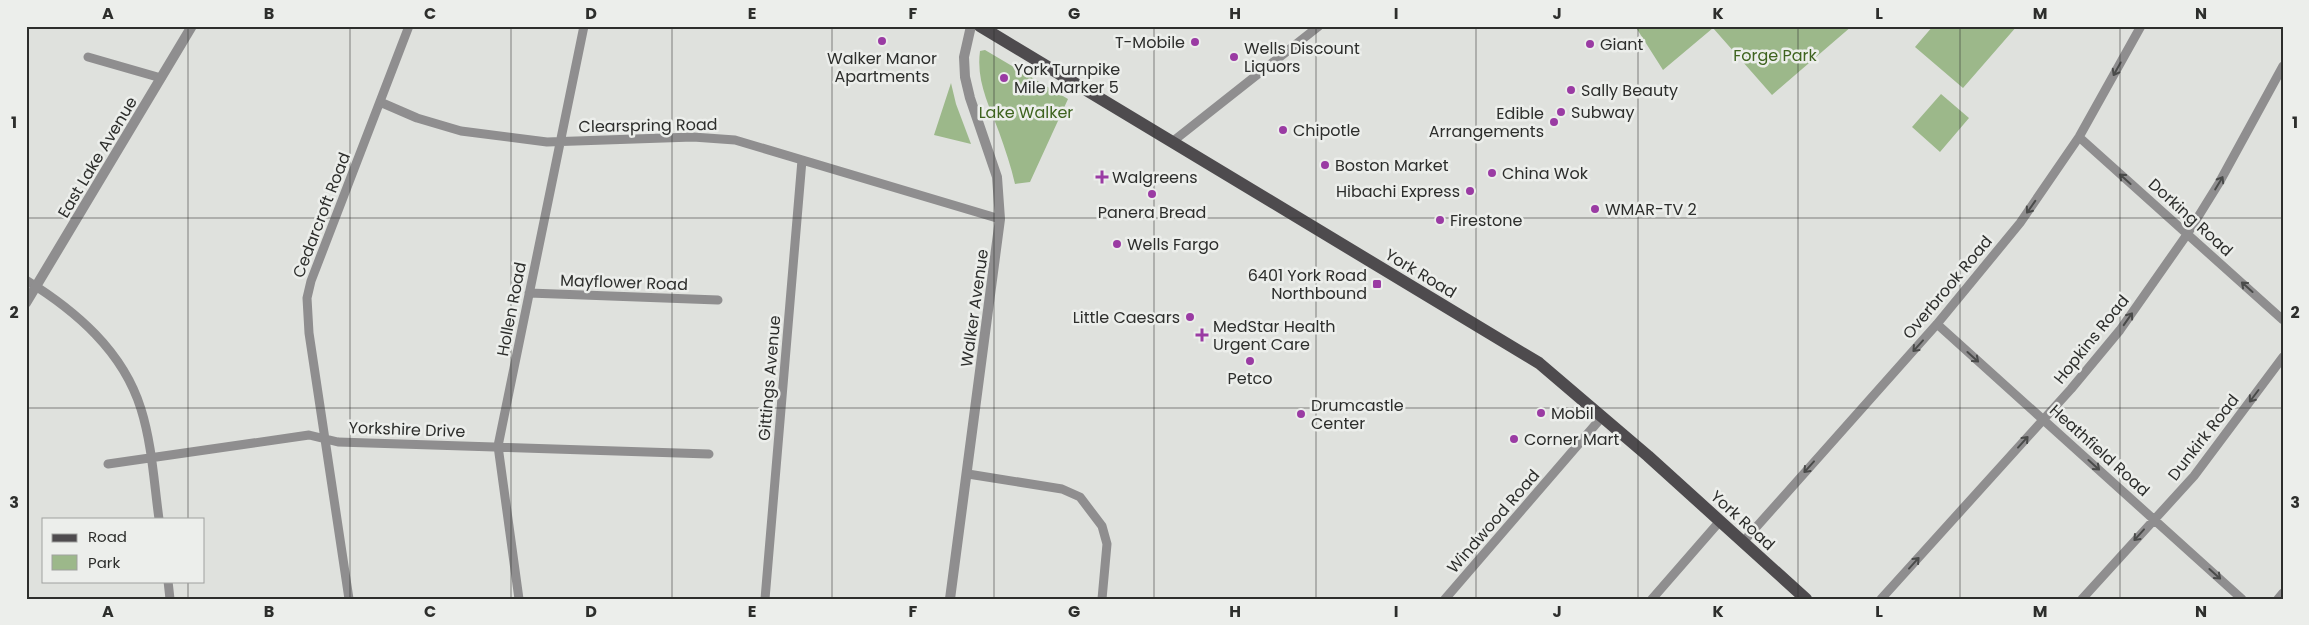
<svg xmlns="http://www.w3.org/2000/svg" width="2309" height="625" font-family="Poppins,sans-serif">
<style>
.green{fill:#9cb88a}
.lines{fill:none;stroke-linecap:round;stroke-linejoin:round}
.minor{stroke:#8f8e8f;stroke-width:9}
.tertiary{stroke:#8f8e8f;stroke-width:10}
.primary{stroke:#4e4b4e;stroke-width:12}
.oneway{stroke:#4a4b4a}
.grid{fill:none;stroke:#2d2e2c;stroke-width:1;stroke-opacity:0.55}
.poi-dot{fill:#9a3ba3;stroke:#eceeeb;stroke-width:2}
.labels{text-anchor:middle;stroke-width:5;stroke-linejoin:round;paint-order:stroke}
.poi-label{font-size:16px;fill:#2d2e2c;stroke:#eceeeb;text-anchor:start}
.park-label{font-size:16px;fill:#3e631f;stroke:#eceeeb}
.street-label{font-size:16px;fill:#2d2e2c;stroke:#eceeeb}
.neatline{fill:none;stroke:#2d2e2c;stroke-width:2}
.grid-label{font-size:16px;text-anchor:middle;font-weight:bold;fill:#2d2e2c}
</style>
<rect width="100%" height="100%" fill="#dfe1dd"/>
<path class="green" d="M 1635,26 L 1852,26 L 1772,95 L 1713,28 L 1663,70 Z
M 1933,26 L 2017,26 L 1963,88 L 1915,47 Z
M 985,50 L 1068,99 L 1030,182 L 1015,184 C 1011,166 1005,149 999,132 C 989,105 976,81 980,51 Z
M 951,83 L 956,104 L 971,144 L 934,135 Z
M 1941,94 L 1969,118 L 1940,152 L 1912,127 Z"/>
<g class="lines">
<path class="minor" d="M 88,57 L 161,78
M 380,102 L 417,118 L 461,131 L 547,142 L 693,137 L 735,140 L 1000,219
M 2079,137 L 2283,320
M 1172,142 L 1319,26
M 26,280 C 76,311 123,351 141,409 C 152,444 154,483 159,519
M 529,293 L 718,300
M 1937,324 L 2242,599
M 108,464 L 309,435 L 338,442 L 709,454
M 968,474 L 1062,489 L 1080,497 L 1102,526 L 1107,544 L 1102,599
M 1743,542 L 1937,324 L 2020,223 L 2079,137 L 2141,26
M 168,581 L 170,599
M 349,599 L 309,333 L 307,298 L 311,281 L 409,26
M 519,599 L 498,446 L 584,26
M 765,599 L 802,160
M 1445,599 L 1602,417
M 1652,599 L 1720,521
M 1881,599 L 2071,389 L 2120,330 L 2188,233 L 2219,183 L 2283,66
M 2082,599 L 2194,476 L 2283,357
M 2278,599 L 2283,593"/>
<path class="tertiary" d="M 26,303 L 192,26
M 950,599 L 1000,219 L 997,177 L 970,98 L 965,77 L 964,57 L 971,26"/>
<path class="primary" d="M 980,26 L 1539,363 L 1648,456 L 1806,599"/>
</g>
<defs><path id="oneway-shaft" d="M-6 0H5M1.5-3L5.5 0L1.5 3" fill="none" stroke-width="1.6" stroke-linecap="round" stroke-linejoin="round" transform="scale(1.25)"/></defs>
<g class="oneway">
<use href="#oneway-shaft" transform="translate(2117 69) rotate(119)"/>
<use href="#oneway-shaft" transform="translate(2125 179) rotate(-138)"/>
<use href="#oneway-shaft" transform="translate(2219 183) rotate(-59)"/>
<use href="#oneway-shaft" transform="translate(2031 207) rotate(125)"/>
<use href="#oneway-shaft" transform="translate(2247 287) rotate(-138)"/>
<use href="#oneway-shaft" transform="translate(2128 319) rotate(-55)"/>
<use href="#oneway-shaft" transform="translate(1918 346) rotate(132)"/>
<use href="#oneway-shaft" transform="translate(1973 357) rotate(42)"/>
<use href="#oneway-shaft" transform="translate(2254 396) rotate(127)"/>
<use href="#oneway-shaft" transform="translate(2023 442) rotate(-48)"/>
<use href="#oneway-shaft" transform="translate(2094 465) rotate(42)"/>
<use href="#oneway-shaft" transform="translate(1809 467) rotate(132)"/>
<use href="#oneway-shaft" transform="translate(2139 535) rotate(132)"/>
<use href="#oneway-shaft" transform="translate(1914 563) rotate(-48)"/>
<use href="#oneway-shaft" transform="translate(2215 574) rotate(42)"/>
</g>
<path class="grid" d="M 188,26 L 188,519M 350,26 L 350,599M 511,26 L 511,599M 672,26 L 672,599M 832,26 L 832,599M 994,26 L 994,599M 1154,26 L 1154,599M 1316,26 L 1316,599M 1476,26 L 1476,599M 1638,26 L 1638,599M 1798,26 L 1798,599M 1960,26 L 1960,599M 2120,26 L 2120,599M 26,218 L 2283,218M 26,408 L 2283,408M 188,581 L 188,599"/>
<g class="poi-dot">
<circle cx="882" cy="41" r="5"/>
<circle cx="1195" cy="42" r="5"/>
<circle cx="1590" cy="44" r="5"/>
<circle cx="1234" cy="57" r="5"/>
<circle cx="1004" cy="78" r="5"/>
<circle cx="1571" cy="90" r="5"/>
<circle cx="1561" cy="112" r="5"/>
<circle cx="1554" cy="122" r="5"/>
<circle cx="1283" cy="130" r="5"/>
<circle cx="1325" cy="165" r="5"/>
<circle cx="1492" cy="173" r="5"/>
<path d="M1099.5 169.5h5v5h5v5h-5v5h-5v-5h-5v-5h5z"/>
<circle cx="1470" cy="191" r="5"/>
<circle cx="1152" cy="194" r="5"/>
<circle cx="1595" cy="209" r="5"/>
<circle cx="1440" cy="220" r="5"/>
<circle cx="1117" cy="244" r="5"/>
<rect x="1372" y="279" width="10" height="10" rx="2.5"/>
<circle cx="1190" cy="317" r="5"/>
<path d="M1199.5 327.5h5v5h5v5h-5v5h-5v-5h-5v-5h5z"/>
<circle cx="1250" cy="361" r="5"/>
<circle cx="1541" cy="413" r="5"/>
<circle cx="1301" cy="414" r="5"/>
<circle cx="1514" cy="439" r="5"/>
</g>
<g class="labels">
<g class="poi-label">
<text x="1185" y="48" text-anchor="end">T-Mobile</text>
<text x="1600" y="50">Giant</text>
<text x="1244" y="54">Wells Discount<tspan x="1244" dy="18">Liquors</tspan></text>
<text x="882" y="64" text-anchor="middle">Walker Manor<tspan x="882" dy="18">Apartments</tspan></text>
<text x="1014" y="75">York Turnpike<tspan x="1014" dy="18">Mile Marker 5</tspan></text>
<text x="1581" y="96">Sally Beauty</text>
<text x="1571" y="118">Subway</text>
<text x="1544" y="119" text-anchor="end">Edible<tspan x="1544" dy="18">Arrangements</tspan></text>
<text x="1293" y="136">Chipotle</text>
<text x="1335" y="171">Boston Market</text>
<text x="1502" y="179">China Wok</text>
<text x="1112" y="183">Walgreens</text>
<text x="1460" y="197" text-anchor="end">Hibachi Express</text>
<text x="1605" y="215">WMAR-TV 2</text>
<text x="1152" y="218" text-anchor="middle">Panera Bread</text>
<text x="1450" y="226">Firestone</text>
<text x="1127" y="250">Wells Fargo</text>
<text x="1367" y="281" text-anchor="end">6401 York Road<tspan x="1367" dy="18">Northbound</tspan></text>
<text x="1180" y="323" text-anchor="end">Little Caesars</text>
<text x="1213" y="332">MedStar Health<tspan x="1213" dy="18">Urgent Care</tspan></text>
<text x="1250" y="384" text-anchor="middle">Petco</text>
<text x="1311" y="411">Drumcastle<tspan x="1311" dy="18">Center</tspan></text>
<text x="1551" y="419">Mobil</text>
<text x="1524" y="445">Corner Mart</text>
</g>
<g class="park-label">
<text x="1775" y="61">Forge Park</text>
<text x="1026" y="118">Lake Walker</text>
</g>
<g class="street-label">
<text transform="translate(648 125) rotate(-1)" y="6">Clearspring Road</text>
<text transform="translate(97 157) rotate(-59)" y="6">East Lake Avenue</text>
<text transform="translate(321 215) rotate(-69)" y="6">Cedarcroft Road</text>
<text transform="translate(2191 217) rotate(42)" y="6">Dorking Road</text>
<text transform="translate(1421 273) rotate(31)" y="6">York Road</text>
<text transform="translate(624 282) rotate(2)" y="6">Mayflower Road</text>
<text transform="translate(1947 287) rotate(-50)" y="6">Overbrook Road</text>
<text transform="translate(974 308) rotate(-82)" y="6">Walker Avenue</text>
<text transform="translate(511 309) rotate(-79)" y="6">Hollen Road</text>
<text transform="translate(2091 339) rotate(-51)" y="6">Hopkins Road</text>
<text transform="translate(769 378) rotate(-85)" y="6">Gittings Avenue</text>
<text transform="translate(407 429) rotate(2)" y="6">Yorkshire Drive</text>
<text transform="translate(2203 437) rotate(-52)" y="6">Dunkirk Road</text>
<text transform="translate(2100 450) rotate(42)" y="6">Heathfield Road</text>
<text transform="translate(1743 520) rotate(42)" y="6">York Road</text>
<text transform="translate(1493 521) rotate(-49)" y="6">Windwood Road</text>
</g>
</g>
<rect width="2309" height="625" fill="none" stroke="#eceeeb" stroke-width="55"/>
<rect x="42" y="518" width="162" height="65" fill="#eceeeb" stroke="#a0a19f"/>
<rect x="52" y="534" width="25" height="8" fill="#4e4b4e" stroke="#a0a19f"/>
<text x="88" y="542" font-size="15" fill="#2d2e2c">Road</text>
<rect x="52" y="555" width="25" height="15" fill="#9cb88a" stroke="#a0a19f"/>
<text x="88" y="568" font-size="15" fill="#2d2e2c">Park</text>
<rect x="28" y="28" width="2254" height="570" class="neatline"/>
<g class="grid-label">
<text x="108" y="19">A</text>
<text x="269" y="19">B</text>
<text x="430" y="19">C</text>
<text x="591" y="19">D</text>
<text x="752" y="19">E</text>
<text x="913" y="19">F</text>
<text x="1074" y="19">G</text>
<text x="1235" y="19">H</text>
<text x="1396" y="19">I</text>
<text x="1557" y="19">J</text>
<text x="1718" y="19">K</text>
<text x="1879" y="19">L</text>
<text x="2040" y="19">M</text>
<text x="2201" y="19">N</text>
<text x="14" y="128">1</text>
<text x="2295" y="128">1</text>
<text x="14" y="318">2</text>
<text x="2295" y="318">2</text>
<text x="14" y="508">3</text>
<text x="2295" y="508">3</text>
<text x="108" y="617">A</text>
<text x="269" y="617">B</text>
<text x="430" y="617">C</text>
<text x="591" y="617">D</text>
<text x="752" y="617">E</text>
<text x="913" y="617">F</text>
<text x="1074" y="617">G</text>
<text x="1235" y="617">H</text>
<text x="1396" y="617">I</text>
<text x="1557" y="617">J</text>
<text x="1718" y="617">K</text>
<text x="1879" y="617">L</text>
<text x="2040" y="617">M</text>
<text x="2201" y="617">N</text>
</g>
</svg>
